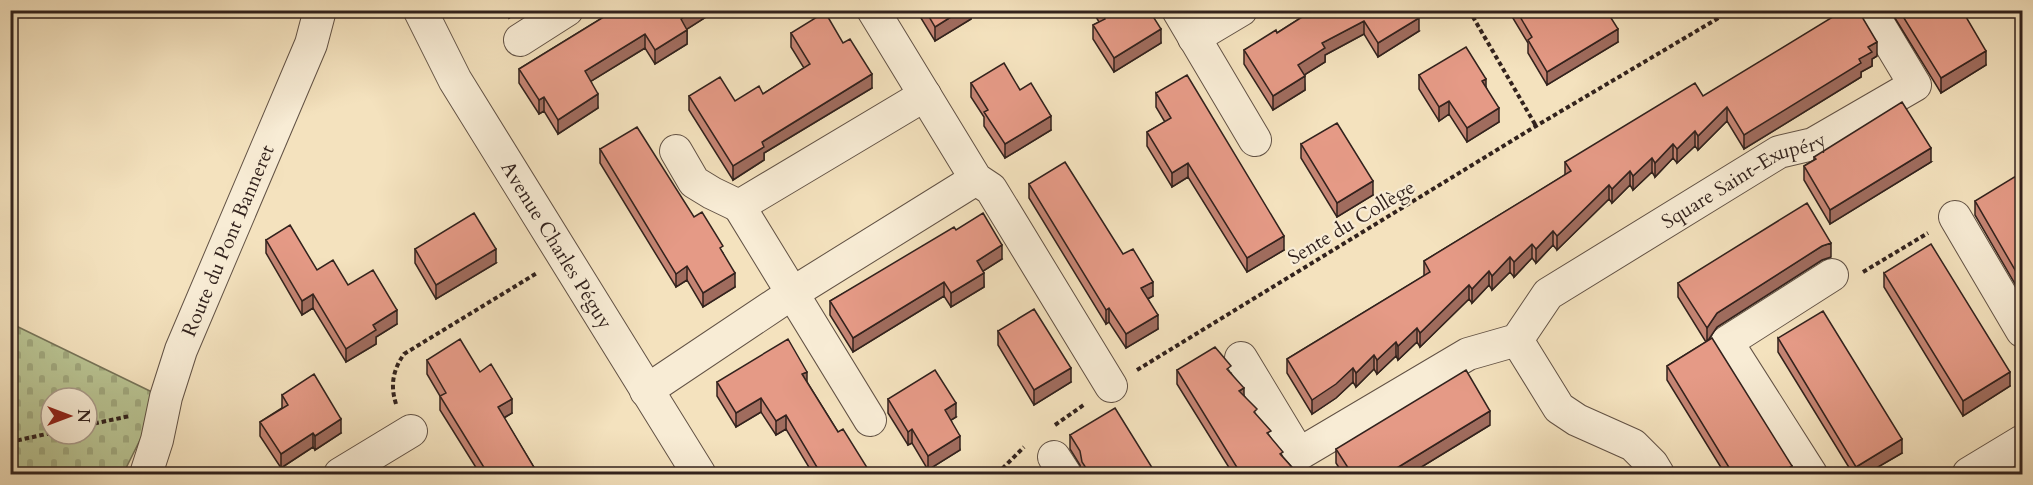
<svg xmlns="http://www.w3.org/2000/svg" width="2033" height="485" font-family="Cardo,serif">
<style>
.cemetery{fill:url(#cemetery-stones);stroke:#767358;stroke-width:1.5;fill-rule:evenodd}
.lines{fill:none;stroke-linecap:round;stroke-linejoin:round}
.minor-casing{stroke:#625245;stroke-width:34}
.tertiary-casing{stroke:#625245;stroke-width:35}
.path{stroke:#32221d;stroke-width:4;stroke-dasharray:4.5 3;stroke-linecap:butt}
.minor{stroke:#f8ecd5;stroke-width:32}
.tertiary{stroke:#f8ecd5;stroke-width:33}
.wall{fill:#c58473;stroke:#32221d;stroke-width:1.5}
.shaded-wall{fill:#a06c5e;stroke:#32221d;stroke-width:1.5}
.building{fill:#e59a86;stroke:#32221d;stroke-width:1.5}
.labels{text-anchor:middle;stroke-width:4.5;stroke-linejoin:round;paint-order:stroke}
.street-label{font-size:20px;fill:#32221d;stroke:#f8ecd5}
</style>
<defs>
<pattern id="cemetery-stones" width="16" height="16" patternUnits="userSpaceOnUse" patternTransform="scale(1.5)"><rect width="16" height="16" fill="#b9c493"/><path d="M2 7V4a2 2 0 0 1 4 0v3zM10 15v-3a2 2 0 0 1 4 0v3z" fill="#a0a87e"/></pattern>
</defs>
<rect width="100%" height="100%" fill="#f4e2be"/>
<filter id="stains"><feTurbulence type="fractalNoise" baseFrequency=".00333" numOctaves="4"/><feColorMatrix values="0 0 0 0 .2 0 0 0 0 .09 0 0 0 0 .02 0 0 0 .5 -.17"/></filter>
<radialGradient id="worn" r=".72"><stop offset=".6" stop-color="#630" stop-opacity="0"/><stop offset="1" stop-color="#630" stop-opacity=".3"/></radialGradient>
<path class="cemetery" d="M 10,323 L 154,393 L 144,432 L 123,474 L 11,474 ZM 51,398 L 87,398 L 87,434 L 51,434 Z"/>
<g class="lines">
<defs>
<g id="minor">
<path d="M 873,10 L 976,179 L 991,189 L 1111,386"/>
<path d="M 1178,10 L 1255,140"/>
<path d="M 1194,38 L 1241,10"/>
<path d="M 520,40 L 567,10"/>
<path d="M 676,151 L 694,182 L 712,193 L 739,206"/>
<path d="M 1955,217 L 2022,331"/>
<path d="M 1517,340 L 1559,408 L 1577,420 L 1633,445 L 1652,464 L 1658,474"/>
<path id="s1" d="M 1241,358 L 1299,454 L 1468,354 L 1517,340 L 1548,294 L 1779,152 L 1813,144 L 1915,85 L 1870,10"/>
<path d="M 646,391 L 791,294 L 976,179"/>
<path d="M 870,420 L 739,206 L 925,95"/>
<path d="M 1054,457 L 1065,474"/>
<path id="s2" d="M 146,474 L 157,440 L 166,397 L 181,350 L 311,44 L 320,10"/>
<path d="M 340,474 L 411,431"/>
<path d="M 1811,474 L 1727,342 L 1832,275"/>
</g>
<g id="tertiary">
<path id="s3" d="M 420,10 L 455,80 L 699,474"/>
<path d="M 1969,474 L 2022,442"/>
</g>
</defs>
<use href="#minor" class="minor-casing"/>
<use href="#tertiary" class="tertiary-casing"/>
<path class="path" d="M 1469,10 L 1536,126
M 1863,272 L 1928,233
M 1137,370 L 1536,126 L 1732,10
M 396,404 C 390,385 393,370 404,354 L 537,273
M 87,425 L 130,416
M 1055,425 L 1085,404
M 10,442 L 51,433
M 997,474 L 1024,447"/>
<use href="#minor" class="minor"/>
<use href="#tertiary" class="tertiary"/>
</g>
<path class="wall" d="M 504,10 L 521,10 L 509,18 Z
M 615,10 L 717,10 L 687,29 L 687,44 L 655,64 L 645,48 L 591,81 L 598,108 L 558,134 L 544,111 L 539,114 L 519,83 L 519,69 Z
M 916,10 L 971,10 L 971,19 L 935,41 Z
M 1092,10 L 1149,10 L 1161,43 L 1114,72 L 1093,39 L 1093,25 L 1099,22 Z
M 1313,10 L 1419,31 L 1378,57 L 1364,34 L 1325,55 L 1325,62 L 1304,75 L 1305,90 L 1273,110 L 1244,64 L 1244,50 L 1277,33 Z
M 1508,10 L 1573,10 L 1574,12 L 1618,42 L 1547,85 L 1528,53 L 1528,43 Z
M 1890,10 L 1962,10 L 1986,65 L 1941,93 Z
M 791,33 L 843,43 L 872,88 L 764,153 L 764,160 L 733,180 L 689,110 L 689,96 L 735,101 L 763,94 L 804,68 L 791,47 Z
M 1877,56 L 1872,59 L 1872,66 L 1861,72 L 1861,77 L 1744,149 L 1727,121 L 1698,150 L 1695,146 L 1677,163 L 1673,158 L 1655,177 L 1652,172 L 1633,190 L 1630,185 L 1612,203 L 1609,199 L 1557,250 L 1553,245 L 1536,263 L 1532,258 L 1514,277 L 1510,272 L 1492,290 L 1489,285 L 1472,303 L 1469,299 L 1420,347 L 1417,342 L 1398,360 L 1396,356 L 1377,374 L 1374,369 L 1356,387 L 1353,382 L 1336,398 L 1312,414 L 1287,373 L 1287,359 L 1424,276 L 1424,261 L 1565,175 L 1565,162 L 1703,96 Z
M 1419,75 L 1486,87 L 1499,122 L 1467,142 L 1449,114 L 1439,121 L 1419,89 Z
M 971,83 L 1020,90 L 1051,130 L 1005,158 L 984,126 L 984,117 L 971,97 Z
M 1156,93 L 1284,250 L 1247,272 L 1188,177 L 1172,187 L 1147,146 L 1147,132 L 1165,122 L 1156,107 Z
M 1301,144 L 1373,195 L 1337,217 L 1301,158 Z
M 600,149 L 694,217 L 723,253 L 735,287 L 703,307 L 687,280 L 676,287 L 600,163 Z
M 1814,157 L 1931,162 L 1830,224 L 1804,180 L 1804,166 L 1814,160 Z
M 1029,184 L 1123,254 L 1153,296 L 1148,299 L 1158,329 L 1126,348 L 1109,322 L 1106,324 L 1029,198 Z
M 2022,187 L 2022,296 L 1975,215 L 1975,201 Z
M 956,230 L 1002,259 L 983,271 L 984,287 L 951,307 L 944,296 L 853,352 L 830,315 L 830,301 Z
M 266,240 L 317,270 L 348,285 L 397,324 L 376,337 L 376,344 L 346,362 L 313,308 L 302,315 L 266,253 Z
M 415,249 L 496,263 L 436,299 L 415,263 Z
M 1831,257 L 1822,260 L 1717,327 L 1707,341 L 1792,474 L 1725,474 L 1667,380 L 1667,366 L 1706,342 L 1678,297 L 1678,283 Z
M 1884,273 L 2010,386 L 1963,416 L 1884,287 Z
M 998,331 L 1071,382 L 1034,405 L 998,345 Z
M 1778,338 L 1902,453 L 1866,474 L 1853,474 L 1778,352 Z
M 427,360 L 480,372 L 512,413 L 504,418 L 538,474 L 480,474 L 440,410 L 440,396 L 427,374 Z
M 1177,370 L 1231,373 L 1244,396 L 1283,457 L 1298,474 L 1233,474 L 1177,384 Z
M 717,382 L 807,382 L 838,432 L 871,474 L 813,474 L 786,429 L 776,435 L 761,412 L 736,427 L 717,396 Z
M 282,395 L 341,433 L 315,450 L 313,447 L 281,468 L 260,436 L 260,422 L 282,408 Z
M 888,399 L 956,417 L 951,420 L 960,450 L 928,470 L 912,443 L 908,445 L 888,413 Z
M 1490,425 L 1410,474 L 1343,474 L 1336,463 L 1336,449 Z
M 1070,435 L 1156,474 L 1082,474 L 1080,465 L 1070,449 Z"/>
<path class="shaded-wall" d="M 509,10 L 521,10 L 509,18 Z
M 694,10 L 717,10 L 681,33 L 681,19 Z
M 962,10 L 971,10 L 971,19 L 935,41 L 935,27 Z
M 1419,18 L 1419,31 L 1378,57 L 1378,43 Z
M 1364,21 L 1364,34 L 1325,55 L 1325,62 L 1298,79 L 1298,65 L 1322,43 Z
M 1161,29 L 1161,43 L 1114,72 L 1114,58 Z
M 1618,29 L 1618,42 L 1547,85 L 1547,72 Z
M 687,30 L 687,44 L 655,64 L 655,50 Z
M 645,34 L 645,48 L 585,85 L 585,71 Z
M 1877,42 L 1877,56 L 1872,59 L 1872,66 L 1861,72 L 1861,77 L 1744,149 L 1744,135 L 1868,47 Z
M 1986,51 L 1986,65 L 1941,93 L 1941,78 Z
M 872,74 L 872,88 L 764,153 L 764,160 L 733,180 L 733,166 L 762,142 Z
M 1305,76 L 1305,90 L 1273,110 L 1273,96 Z
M 1486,79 L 1486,93 L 1482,81 Z
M 598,94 L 598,108 L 558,134 L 558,120 Z
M 544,97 L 544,111 L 539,114 L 539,100 Z
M 1449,101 L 1449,114 L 1439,121 L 1439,107 Z
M 1727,107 L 1727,121 L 1698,150 L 1698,136 Z
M 1499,108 L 1499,122 L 1467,142 L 1467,128 Z
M 1051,116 L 1051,130 L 1005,158 L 1005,144 Z
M 1695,131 L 1695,146 L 1677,163 L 1677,149 Z
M 1673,144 L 1673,158 L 1655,177 L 1655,163 Z
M 1931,148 L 1931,162 L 1830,224 L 1830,210 Z
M 1652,158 L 1652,172 L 1633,190 L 1633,176 Z
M 1188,163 L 1188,177 L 1172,187 L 1172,173 Z
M 1630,171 L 1630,185 L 1612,203 L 1612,189 Z
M 1373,181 L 1373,195 L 1337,217 L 1337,203 Z
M 1609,185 L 1609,199 L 1557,250 L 1557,236 Z
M 1553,231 L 1553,245 L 1536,263 L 1536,249 Z
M 1284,236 L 1284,250 L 1247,272 L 1247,258 Z
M 1831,243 L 1831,257 L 1822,260 L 1717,327 L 1707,342 L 1707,328 L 1717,313 L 1822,246 Z
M 1532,244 L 1532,258 L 1514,277 L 1514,262 Z
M 1002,245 L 1002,259 L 977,275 L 977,261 Z
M 496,249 L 496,263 L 436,299 L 436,285 Z
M 1510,257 L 1510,272 L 1492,290 L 1492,276 Z
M 687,266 L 687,280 L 676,287 L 676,274 Z
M 1489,271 L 1489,285 L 1472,303 L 1472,289 Z
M 735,273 L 735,287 L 703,307 L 703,293 Z
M 984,273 L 984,287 L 951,307 L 951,293 Z
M 944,282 L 944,296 L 853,352 L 853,338 Z
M 1153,282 L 1153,296 L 1141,302 L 1141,288 Z
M 1469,285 L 1469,299 L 1420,347 L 1420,333 Z
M 313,294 L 313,308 L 302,315 L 302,301 Z
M 1109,308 L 1109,322 L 1106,324 L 1106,310 Z
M 397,310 L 397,324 L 376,337 L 376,344 L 346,362 L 346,349 L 373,325 Z
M 1158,315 L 1158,329 L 1126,348 L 1126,334 Z
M 1417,328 L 1417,342 L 1398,360 L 1398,346 Z
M 1396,342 L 1396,356 L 1377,374 L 1377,360 Z
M 1374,355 L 1374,369 L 1356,387 L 1356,373 Z
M 1071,368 L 1071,382 L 1034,405 L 1034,390 Z
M 1353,368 L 1353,382 L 1336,398 L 1312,414 L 1312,400 Z
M 807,372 L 807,385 L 802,374 Z
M 2010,372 L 2010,386 L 1963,416 L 1963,401 Z
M 1244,388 L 1244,402 L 1239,391 Z
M 761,398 L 761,412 L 736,427 L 736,413 Z
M 512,399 L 512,413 L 498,421 L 498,407 Z
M 956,403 L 956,417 L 945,424 L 945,410 Z
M 1490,411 L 1490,425 L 1410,474 L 1387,474 Z
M 786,415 L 786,429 L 776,435 L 776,421 Z
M 341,419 L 341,433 L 315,450 L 315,436 Z
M 912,429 L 912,443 L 908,445 L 908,432 Z
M 313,433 L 313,447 L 281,468 L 281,454 Z
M 960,436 L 960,450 L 928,470 L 928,456 Z
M 1902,439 L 1902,453 L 1866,474 L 1856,474 L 1856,467 Z
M 1792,466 L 1792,474 L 1778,474 Z"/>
<path class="building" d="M 615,10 L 694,10 L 681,19 L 687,30 L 655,50 L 645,34 L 585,71 L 598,94 L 558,120 L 544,97 L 539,100 L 519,69 Z
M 925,10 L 962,10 L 935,27 Z
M 1100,10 L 1149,10 L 1161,29 L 1114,58 L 1093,25 L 1105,19 Z
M 1313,10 L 1415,10 L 1419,18 L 1378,43 L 1364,21 L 1322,43 L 1325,48 L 1298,65 L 1305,76 L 1273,96 L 1244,50 L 1276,30 L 1277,33 Z
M 1516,10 L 1573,10 L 1574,12 L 1577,10 L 1606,10 L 1618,29 L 1547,72 L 1528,40 L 1532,37 Z
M 1844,10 L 1858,10 L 1877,42 L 1868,47 L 1872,52 L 1859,59 L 1861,63 L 1744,135 L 1727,107 L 1698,136 L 1695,131 L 1677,149 L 1673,144 L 1655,163 L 1652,158 L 1633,176 L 1630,171 L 1612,189 L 1609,185 L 1557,236 L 1553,231 L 1536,249 L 1532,244 L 1514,262 L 1510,257 L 1492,276 L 1489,271 L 1472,289 L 1469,285 L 1420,333 L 1417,328 L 1398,346 L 1396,342 L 1377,360 L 1374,355 L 1356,373 L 1353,368 L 1336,384 L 1312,400 L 1287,359 L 1430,272 L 1424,261 L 1571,171 L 1565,162 L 1695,83 L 1703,96 Z
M 1899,10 L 1962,10 L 1986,51 L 1941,78 Z
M 825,12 L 843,43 L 850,39 L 872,74 L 762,142 L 764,147 L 733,166 L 689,96 L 720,77 L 735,101 L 759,86 L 763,94 L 810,64 L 791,33 Z
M 1466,47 L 1486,79 L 1482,81 L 1499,108 L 1467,128 L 1449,101 L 1439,107 L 1419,75 Z
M 1004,63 L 1020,90 L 1031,83 L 1051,116 L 1005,144 L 984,112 L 988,110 L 971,83 Z
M 1187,75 L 1284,236 L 1247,258 L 1188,163 L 1172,173 L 1147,132 L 1171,118 L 1156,93 Z
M 1902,102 L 1931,148 L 1830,210 L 1804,166 L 1816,159 L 1814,157 Z
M 1337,123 L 1373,181 L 1337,203 L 1301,144 Z
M 637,127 L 694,217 L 702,212 L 723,246 L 720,248 L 735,273 L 703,293 L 687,266 L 676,274 L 600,149 Z
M 1065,162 L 1123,254 L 1133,249 L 1153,282 L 1141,288 L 1158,315 L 1126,334 L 1109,308 L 1106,310 L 1029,184 Z
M 2016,176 L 2022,187 L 2022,282 L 1975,201 Z
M 1807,203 L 1831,243 L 1822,246 L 1717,313 L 1707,328 L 1678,283 Z
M 474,213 L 496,249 L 436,285 L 415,249 Z
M 983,213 L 1002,245 L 977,261 L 984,273 L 951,293 L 944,282 L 853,338 L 830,301 L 954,227 L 956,230 Z
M 290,225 L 317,270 L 333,260 L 348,285 L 373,270 L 397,310 L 373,325 L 376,330 L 346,349 L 313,294 L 302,301 L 266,240 Z
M 1931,244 L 2010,372 L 1963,401 L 1884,273 Z
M 1034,309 L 1071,368 L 1034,390 L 998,331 Z
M 1823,311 L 1902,439 L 1856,467 L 1778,338 Z
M 1712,338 L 1792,466 L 1778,474 L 1733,474 L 1667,366 Z
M 460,339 L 480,372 L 491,364 L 512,399 L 498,407 L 538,474 L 488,474 L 440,396 L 446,393 L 427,360 Z
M 788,339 L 807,372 L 802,374 L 838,432 L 843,429 L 871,474 L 821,474 L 786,415 L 776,421 L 761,398 L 736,413 L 717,382 Z
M 1215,347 L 1231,366 L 1227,369 L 1244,388 L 1239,391 L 1257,409 L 1254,412 L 1271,431 L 1267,433 L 1283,452 L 1280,454 L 1298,474 L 1241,474 L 1177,370 Z
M 935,370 L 956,403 L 945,410 L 960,436 L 928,456 L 912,429 L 908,432 L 888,399 Z
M 1466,370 L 1490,411 L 1387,474 L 1352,474 L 1336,449 Z
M 314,374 L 341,419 L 315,436 L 313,433 L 281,454 L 260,422 L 288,405 L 282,395 Z
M 1115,408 L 1156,474 L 1090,474 L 1082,462 L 1080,451 L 1070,435 Z"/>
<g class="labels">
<g class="street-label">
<text dy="7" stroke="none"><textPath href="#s1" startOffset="642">Square Saint-Exupéry</textPath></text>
<text transform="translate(1351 222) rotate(-31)" y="7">Sente du Collège</text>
<text dy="7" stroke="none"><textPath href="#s2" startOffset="248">Route du Pont Banneret</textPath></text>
<text dy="7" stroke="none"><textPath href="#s3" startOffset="272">Avenue Charles Péguy</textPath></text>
</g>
</g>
<rect width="2033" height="485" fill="none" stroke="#f4e2be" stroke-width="36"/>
<rect x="12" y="12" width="2009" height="461" fill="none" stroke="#32221d" stroke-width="3"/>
<rect x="18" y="18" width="1997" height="449" fill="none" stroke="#32221d" stroke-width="1.5"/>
<g transform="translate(69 416) rotate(90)"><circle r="28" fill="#f8ecd5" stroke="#a99b8b" stroke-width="1.5"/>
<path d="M0-4.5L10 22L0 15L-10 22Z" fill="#8f2418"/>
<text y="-9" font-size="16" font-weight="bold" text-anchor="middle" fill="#32221d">N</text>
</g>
<rect width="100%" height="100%" filter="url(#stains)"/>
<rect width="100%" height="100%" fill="url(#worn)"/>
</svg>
